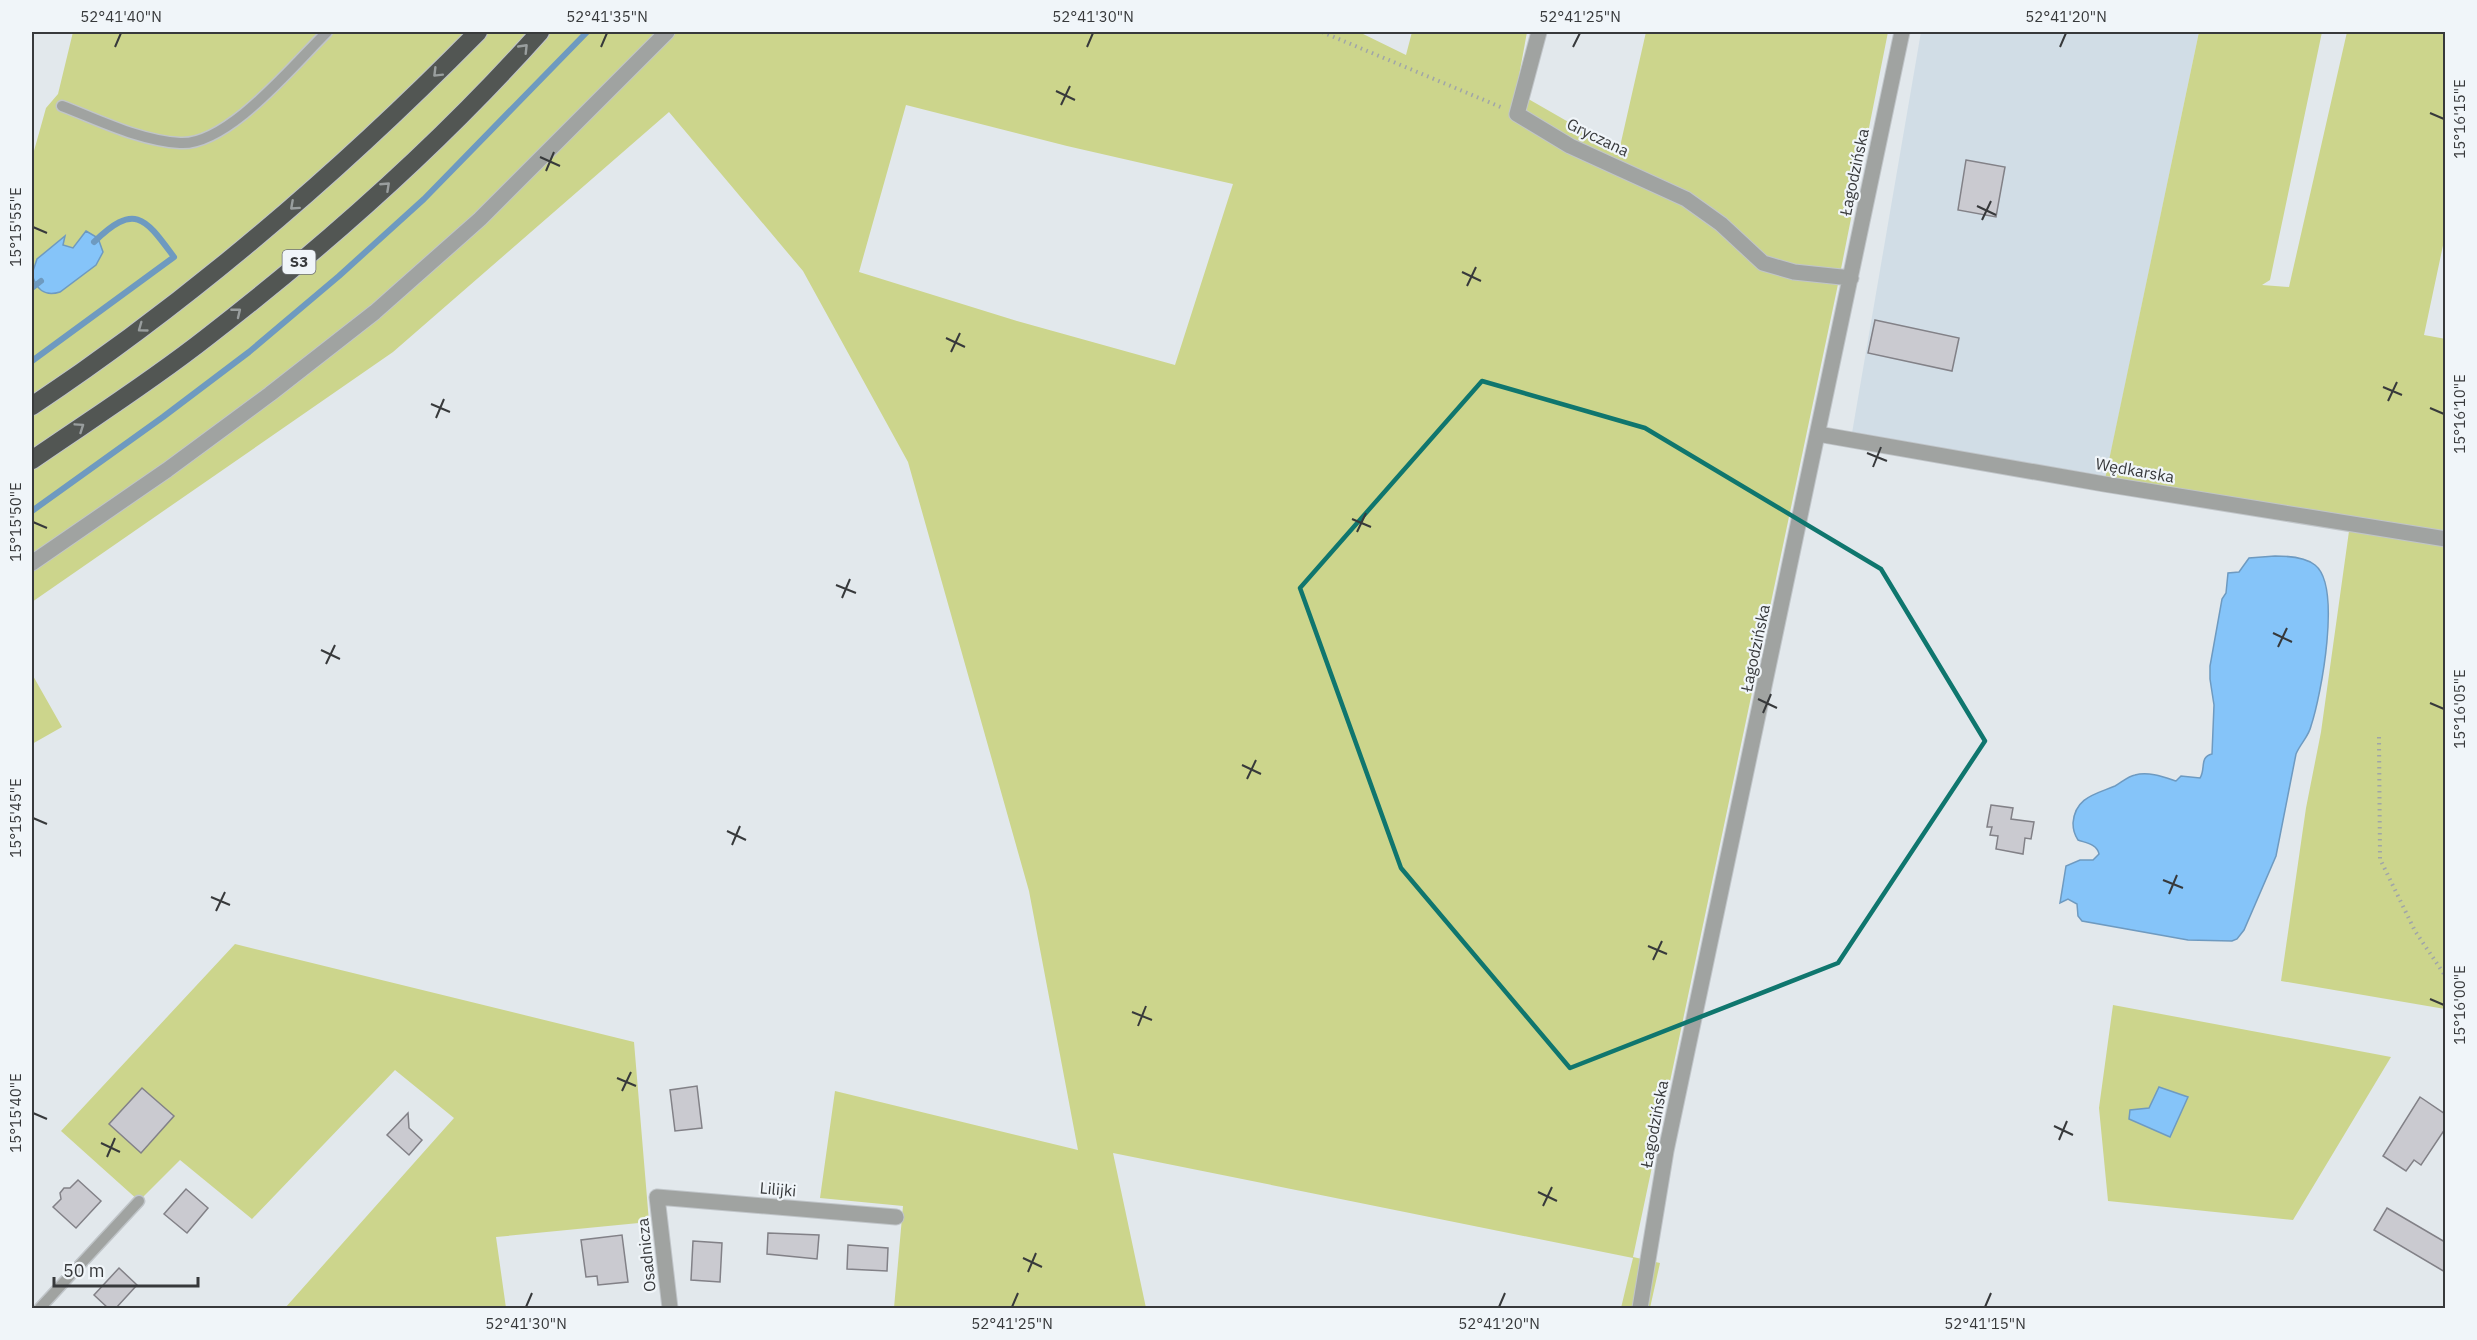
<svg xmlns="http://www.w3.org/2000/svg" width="2477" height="1340" font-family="'IBM Plex Sans',sans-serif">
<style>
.built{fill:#d1dde6}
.green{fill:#ccd58c;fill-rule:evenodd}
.water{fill:#85c4f9;stroke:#6e9ac0;stroke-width:1.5}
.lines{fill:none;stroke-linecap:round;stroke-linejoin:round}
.stream{stroke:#6e9ac0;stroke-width:6}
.building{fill:#cacad0;stroke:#828187;stroke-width:1.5}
.service-casing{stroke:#c0c5c9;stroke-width:13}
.minor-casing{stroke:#c0c5c9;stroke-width:17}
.motorway-casing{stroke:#c0c5c9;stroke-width:20}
.path{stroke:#a0a5a8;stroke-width:4;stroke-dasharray:1.5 4.5;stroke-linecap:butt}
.service{stroke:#a0a3a1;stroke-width:10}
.minor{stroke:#a0a3a1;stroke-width:15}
.motorway{stroke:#525653;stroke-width:18}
.oneway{stroke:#999e9e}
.marked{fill:none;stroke:#0f766e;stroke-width:4.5;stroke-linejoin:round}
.ticks{fill:none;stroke:#37393b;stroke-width:2}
.labels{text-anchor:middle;stroke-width:4.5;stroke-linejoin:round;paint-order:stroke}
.shield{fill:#f0f5f9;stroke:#6e7174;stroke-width:1.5}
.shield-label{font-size:15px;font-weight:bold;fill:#37393b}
.street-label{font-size:16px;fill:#37393b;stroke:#f0f5f9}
.neatline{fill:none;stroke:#37393b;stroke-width:2}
.ticks-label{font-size:15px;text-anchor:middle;fill:#37393b}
</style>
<rect width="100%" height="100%" fill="#e2e8ec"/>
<path class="built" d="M 1921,32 L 2199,32 L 2106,476 L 1852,433 Z"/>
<path class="green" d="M 73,32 L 1359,32 L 1406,55 L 1412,32 L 1527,32 L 1516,92 L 1619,151 L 1646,32 L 1888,32 L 1837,289 L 1633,1257 L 1660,1263 L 1650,1308 L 1621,1308 L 1633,1258 L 1113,1153 L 1146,1308 L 894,1308 L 903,1206 L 820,1198 L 835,1091 L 1078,1150 L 1029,891 L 908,462 L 803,271 L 669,112 L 393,352 L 32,602 L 32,158 L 46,108 L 58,94 ZM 906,105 L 1067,146 L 1233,184 L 1175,365 L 1017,321 L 859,272 Z
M 2199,32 L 2322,32 L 2270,280 L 2262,285 L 2289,287 L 2347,32 L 2445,32 L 2445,236 L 2424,335 L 2446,339 L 2445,1009 L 2281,981 L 2306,808 L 2321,732 L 2350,524 L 2104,484 Z
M 32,674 L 62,727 L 32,744 Z
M 235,944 L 634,1042 L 649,1222 L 496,1237 L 506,1308 L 285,1308 L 454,1118 L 395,1070 L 252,1219 L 180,1160 L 139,1201 L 61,1131 Z
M 2113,1005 L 2391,1057 L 2293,1220 L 2108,1201 L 2099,1108 Z"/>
<path class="water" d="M 86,231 L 98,238 L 103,252 L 96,265 L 60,292 C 44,297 36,289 32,274 L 37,259 L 65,236 L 63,245 L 73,248 Z
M 2275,556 C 2287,556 2305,557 2315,565 C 2342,586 2321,696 2311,726 C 2309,736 2300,744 2296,754 L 2276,856 L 2244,930 L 2237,939 L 2232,941 L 2188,940 L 2082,921 L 2078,916 L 2077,904 L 2068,899 L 2060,903 L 2066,866 L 2080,860 L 2093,860 L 2099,854 C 2097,844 2086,843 2078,840 C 2074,834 2073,830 2073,823 C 2075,797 2096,794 2115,786 C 2121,783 2128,776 2135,775 C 2148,771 2164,777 2176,781 L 2181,776 L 2200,778 C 2206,769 2199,757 2212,754 L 2214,705 L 2210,679 L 2210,666 L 2222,599 L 2226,593 L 2228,573 L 2239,572 L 2249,558 Z
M 2159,1087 L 2188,1097 L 2170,1137 L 2129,1119 L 2130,1110 L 2149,1108 Z"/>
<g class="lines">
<path class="stream" d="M 32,288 L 41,281
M 32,361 L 174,257 C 145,218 135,202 94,242
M 32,511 L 163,417 L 249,352 L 339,276 L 424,199 L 587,32"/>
</g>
<path class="building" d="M 1966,160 L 2005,167 L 1996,217 L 1958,210 Z
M 1875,320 L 1959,338 L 1952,371 L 1868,353 Z
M 1991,805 L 2013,808 L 2011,819 L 2034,822 L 2031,839 L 2025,838 L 2023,854 L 1996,849 L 1998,836 L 1990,835 L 1992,827 L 1987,827 Z
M 697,1086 L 702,1128 L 675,1131 L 670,1090 Z
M 142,1088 L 174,1116 L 141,1153 L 109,1124 Z
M 2420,1097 L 2445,1114 L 2445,1129 L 2421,1165 L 2414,1160 L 2406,1171 L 2383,1156 Z
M 408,1113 L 409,1128 L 422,1140 L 409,1155 L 387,1135 Z
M 78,1180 L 101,1201 L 76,1228 L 53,1207 L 61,1199 L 60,1193 L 64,1188 L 70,1188 Z
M 186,1189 L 208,1208 L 187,1233 L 164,1214 Z
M 2387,1208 L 2445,1242 L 2445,1272 L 2374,1230 Z
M 768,1233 L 819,1235 L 817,1259 L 767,1254 Z
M 622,1235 L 628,1282 L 598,1285 L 597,1276 L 586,1277 L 581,1240 Z
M 693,1241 L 722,1243 L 720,1282 L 691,1280 Z
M 848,1245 L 888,1248 L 887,1271 L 847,1269 Z
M 119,1268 L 137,1285 L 116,1308 L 108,1308 L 94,1295 Z"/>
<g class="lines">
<defs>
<path id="service" d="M 62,106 C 99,120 140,141 180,143 C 228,146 294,64 327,32
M 40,1308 L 139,1201"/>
<path id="minor" d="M 1539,32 L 1517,114 L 1570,146 L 1686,199 L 1721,224 L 1763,263 L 1794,272 L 1851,278
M 1818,434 L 2104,484 L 2446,539
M 32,563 L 167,470 L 270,394 L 375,312 L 480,219 L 667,32
M 670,1308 L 657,1197 L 896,1217
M 1640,1308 L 1666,1151 L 1902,32"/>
<path id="motorway" d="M 32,406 C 194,298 341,171 478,32
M 32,460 C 90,420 150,382 206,338 C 325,246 440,144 540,32"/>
</defs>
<use href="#service" class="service-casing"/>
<use href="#minor" class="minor-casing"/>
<use href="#motorway" class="motorway-casing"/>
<path class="path" d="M 1322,32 L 1503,108
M 2379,737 L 2380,859 L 2415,931 L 2446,977"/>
<use href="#service" class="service"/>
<use href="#minor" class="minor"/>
<use href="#motorway" class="motorway"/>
</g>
<defs><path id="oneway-chevron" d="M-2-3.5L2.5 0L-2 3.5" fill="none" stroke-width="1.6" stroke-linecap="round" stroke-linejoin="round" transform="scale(1.5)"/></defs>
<g class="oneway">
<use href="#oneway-chevron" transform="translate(524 48) rotate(-46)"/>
<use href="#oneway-chevron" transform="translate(437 73) rotate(135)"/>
<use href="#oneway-chevron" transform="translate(386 186) rotate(-43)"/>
<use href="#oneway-chevron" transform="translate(294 206) rotate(138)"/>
<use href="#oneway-chevron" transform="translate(237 312) rotate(-39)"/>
<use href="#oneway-chevron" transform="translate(142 328) rotate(144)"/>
<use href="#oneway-chevron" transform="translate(80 427) rotate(-34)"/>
</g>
<path class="marked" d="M 1482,381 L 1645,428 L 1881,569 L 1985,741 L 1838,963 L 1570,1068 L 1401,868 L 1300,588 Z"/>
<path class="ticks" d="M 115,47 L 121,33M 601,47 L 607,33M 1087,47 L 1093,33M 1573,47 L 1580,33M 2060,47 L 2066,33M 1056,91 L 1075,100M 1061,105 L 1070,86M 2430,113 L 2444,119M 540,157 L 560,166M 546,171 L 554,152M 1977,206 L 1996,215M 1982,220 L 1991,201M 33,227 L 47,233M 1462,272 L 1481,281M 1467,286 L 1476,267M 946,338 L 965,347M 951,352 L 960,333M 2383,387 L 2402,395M 2388,401 L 2397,382M 431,404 L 450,412M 2430,408 L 2444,414M 436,418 L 444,399M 1867,453 L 1887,461M 1873,467 L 1881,447M 1352,519 L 1371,527M 33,522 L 47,528M 1357,532 L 1366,513M 836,585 L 856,593M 842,598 L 850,579M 2273,633 L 2292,642M 2278,647 L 2287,628M 321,650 L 340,659M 326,664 L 335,645M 1758,699 L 1777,708M 2430,703 L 2444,709M 1763,713 L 1771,694M 1242,765 L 1261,774M 1247,779 L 1256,760M 33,818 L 47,824M 727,831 L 746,840M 732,845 L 740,826M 2163,880 L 2183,888M 2169,894 L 2177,875M 211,897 L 230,905M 216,911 L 225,892M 1648,946 L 1667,954M 1653,960 L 1662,941M 2430,999 L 2444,1005M 1132,1012 L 1152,1020M 1138,1026 L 1146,1006M 617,1078 L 636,1086M 622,1091 L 631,1072M 33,1113 L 47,1119M 2054,1126 L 2073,1135M 2059,1140 L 2067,1121M 101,1143 L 120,1152M 107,1157 L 115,1138M 1538,1192 L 1557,1201M 1543,1206 L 1552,1187M 1023,1258 L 1042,1267M 1028,1272 L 1036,1253M 526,1307 L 532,1293M 1012,1307 L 1018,1293M 1499,1307 L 1505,1293M 1985,1307 L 1991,1293"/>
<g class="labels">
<rect class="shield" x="282.5" y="250" width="33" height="24" rx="4.5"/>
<g class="shield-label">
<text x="299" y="267">S3</text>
</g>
<g class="street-label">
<text transform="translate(1598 137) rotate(26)" y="6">Gryczana</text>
<text transform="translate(1854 172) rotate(-78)" y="6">Łagodzińska</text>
<text transform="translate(2135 470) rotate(10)" y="6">Wędkarska</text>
<text transform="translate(1755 648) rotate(-78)" y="6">Łagodzińska</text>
<text transform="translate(1654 1124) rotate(-79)" y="6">Łagodzińska</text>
<text transform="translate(778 1189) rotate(5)" y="6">Lilijki</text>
<text transform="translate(646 1255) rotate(-96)" y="6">Osadnicza</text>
</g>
</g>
<rect width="2477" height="1340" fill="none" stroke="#f0f5f9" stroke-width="66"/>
<path d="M54 1277v9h144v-9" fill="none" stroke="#37393b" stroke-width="3"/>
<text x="63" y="1277" font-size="18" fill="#37393b" stroke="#f0f5f9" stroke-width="4.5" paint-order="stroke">50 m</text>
<rect x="33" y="33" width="2411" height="1274" class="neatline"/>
<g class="ticks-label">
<text x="121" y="22">52°41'40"N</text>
<text x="607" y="22">52°41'35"N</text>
<text x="1093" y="22">52°41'30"N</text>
<text x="1580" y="22">52°41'25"N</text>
<text x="2066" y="22">52°41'20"N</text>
<text transform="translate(2460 119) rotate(-90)" y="5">15°16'15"E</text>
<text transform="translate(16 227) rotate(-90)" y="5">15°15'55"E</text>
<text transform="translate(2460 414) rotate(-90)" y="5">15°16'10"E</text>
<text transform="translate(16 522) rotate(-90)" y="5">15°15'50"E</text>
<text transform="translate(2460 709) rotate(-90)" y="5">15°16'05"E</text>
<text transform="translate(16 818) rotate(-90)" y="5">15°15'45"E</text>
<text transform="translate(2460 1005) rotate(-90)" y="5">15°16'00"E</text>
<text transform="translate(16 1113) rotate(-90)" y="5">15°15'40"E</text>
<text x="526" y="1329">52°41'30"N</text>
<text x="1012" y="1329">52°41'25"N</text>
<text x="1499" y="1329">52°41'20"N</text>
<text x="1985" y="1329">52°41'15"N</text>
</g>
</svg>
